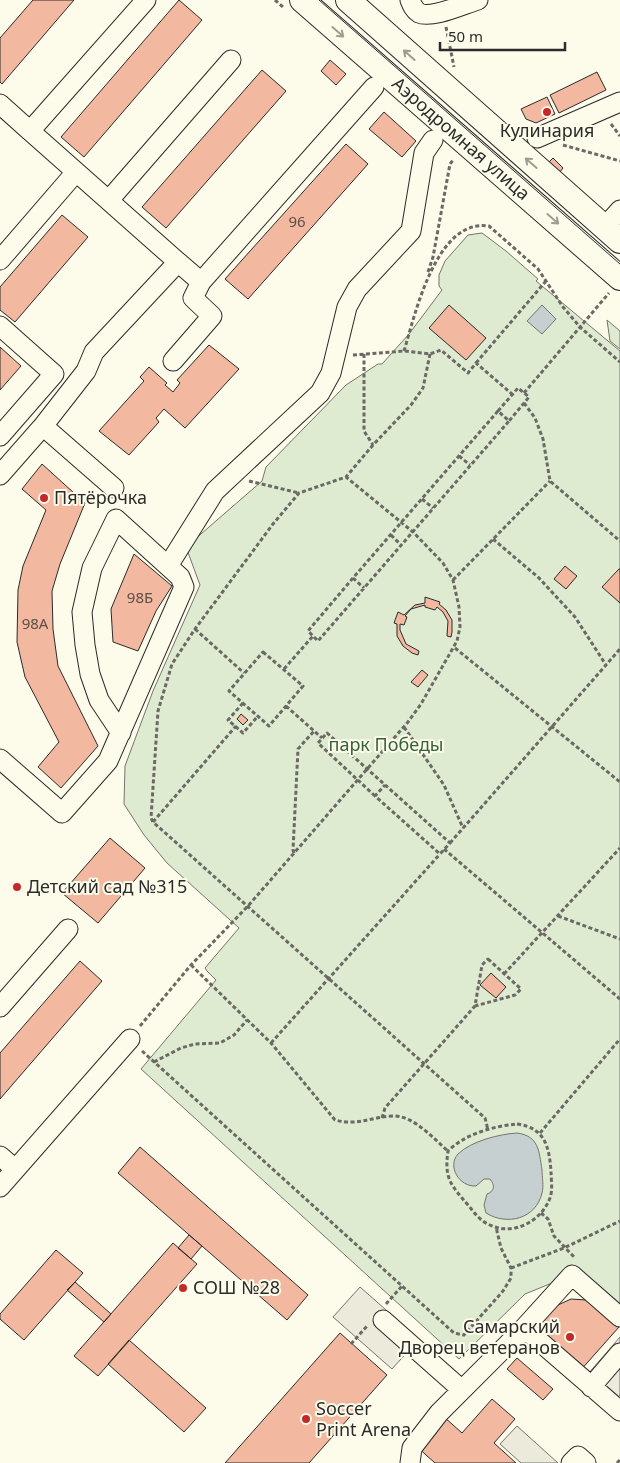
<svg xmlns="http://www.w3.org/2000/svg" width="620" height="1463" font-family="'Noto Sans',sans-serif">
<style>
.green{fill:#deebd1;stroke:#74746e}
.parking{fill:#eceadb;stroke:#74746e}
.water{fill:#c7d0d0;stroke:#74746e}
.building{fill:#f2b8a0;stroke:#2b2b2b}
.lines{fill:none;stroke-linecap:round;stroke-linejoin:round}
.minor-casing{stroke:#2b2b2b;stroke-width:21}
.major-casing{stroke:#2b2b2b;stroke-width:26}
.path{stroke:#6a6964;stroke-width:3;stroke-dasharray:4 2.5;stroke-linecap:butt}
.minor{stroke:#fdfbea;stroke-width:19}
.major{stroke:#fdfbea;stroke-width:24}
.tram{stroke:#2b2b2b;stroke-width:1}
.oneway{stroke:#9e9d94}
.poi-dot{fill:#c62828;stroke:#fdfbea;stroke-width:2}
.labels{text-anchor:middle;stroke-width:4;stroke-linejoin:round;paint-order:stroke}
.number-label{font-size:15px;fill:#5d4e48}
.poi-label{font-size:18px;fill:#2b2b2b;stroke:#fdfbea;text-anchor:start}
.street-label{font-size:18px;fill:#2b2b2b;stroke:#fdfbea}
.park-label{font-size:18px;fill:#34623c;stroke:#fdfbea}
</style>
<rect width="100%" height="100%" fill="#fdfbea"/>
<path class="green" d="M 482,233 L 506,251 L 538,279 L 536,281 L 620,351 L 620,1326 L 577,1290 L 557,1281 L 525,1294 L 459,1359 L 141,1069 L 216,980 L 207,971 L 205,968 L 239,928 L 167,863 L 144,835 L 124,804 L 125,766 L 153,691 L 200,585 L 186,547 L 262,481 L 266,467 L 346,385 L 378,364 L 382,364 L 409,334 L 442,290 L 439,286 L 439,275 L 445,261 L 468,235 Z
M 607,320 L 620,331 L 620,349 L 610,341 Z"/>
<path class="parking" d="M 360,1287 L 419,1339 L 392,1369 L 333,1317 Z
M 620,1337 L 620,1395 L 615,1400 L 587,1375 Z
M 517,1426 L 558,1463 L 521,1463 L 500,1444 Z"/>
<path class="water" d="M 542,305 L 556,319 L 542,334 L 527,321 Z
M 517,1133 C 539,1136 539,1151 542,1170 C 542,1177 544,1186 542,1193 C 536,1219 507,1226 486,1213 L 484,1205 L 487,1194 C 495,1191 495,1185 490,1179 L 484,1179 L 476,1186 C 459,1187 447,1166 458,1154 C 471,1141 500,1134 517,1133 Z"/>
<path class="building" d="M 33,0 L 74,0 L 2,84 L 0,82 L 0,38 Z
M 179,0 L 202,20 L 84,157 L 61,137 Z
M 330,60 L 346,74 L 336,85 L 321,71 Z
M 262,70 L 286,91 L 166,228 L 142,207 Z
M 597,72 L 606,90 L 559,113 L 550,95 Z
M 547,97 L 555,114 L 536,123 L 526,119 L 521,109 Z
M 384,112 L 416,141 L 402,157 L 369,129 Z
M 346,144 L 368,164 L 248,299 L 225,279 Z
M 553,158 L 563,168 L 560,172 L 549,162 Z
M 62,215 L 88,237 L 15,322 L 0,310 L 0,287 Z
M 449,305 L 486,338 L 466,360 L 429,328 Z
M 209,345 L 239,369 L 185,428 L 164,409 L 156,418 L 159,422 L 129,455 L 99,431 L 144,381 L 140,377 L 149,367 L 167,383 L 165,385 L 173,392 L 180,383 L 177,380 Z
M 0,347 L 21,366 L 0,390 Z
M 42,464 L 85,503 L 60,564 L 52,591 L 53,629 L 58,666 L 98,746 L 61,788 L 38,767 L 59,742 L 25,677 L 17,642 L 18,590 L 23,566 L 46,510 L 22,489 Z
M 134,554 L 172,586 L 156,611 L 138,651 L 113,642 L 111,609 Z
M 565,566 L 577,576 L 566,589 L 554,579 Z
M 619,569 L 620,569 L 620,603 L 602,587 Z
M 425,597 L 440,602 L 439,604 L 446,610 L 452,620 L 452,632 L 451,637 L 447,636 L 448,621 L 443,612 L 437,607 L 435,610 L 425,607 L 425,605 L 411,609 L 405,616 L 407,617 L 404,625 L 400,624 L 400,630 L 406,644 L 419,651 L 418,655 L 412,653 L 403,646 L 397,636 L 397,624 L 394,623 L 398,612 L 404,615 L 415,605 L 425,603 Z
M 422,670 L 428,675 L 418,687 L 411,682 Z
M 241,714 L 248,720 L 243,725 L 237,719 Z
M 110,838 L 145,868 L 98,923 L 62,893 Z
M 80,961 L 102,981 L 0,1099 L 0,1053 Z
M 491,973 L 506,987 L 496,998 L 480,985 Z
M 140,1147 L 308,1295 L 287,1320 L 118,1173 Z
M 189,1235 L 202,1246 L 191,1259 L 178,1248 Z
M 173,1243 L 197,1264 L 98,1376 L 74,1356 Z
M 56,1250 L 83,1273 L 24,1340 L 0,1319 L 0,1314 Z
M 75,1282 L 111,1314 L 104,1322 L 67,1290 Z
M 571,1299 L 586,1300 L 598,1308 L 619,1327 L 579,1372 L 531,1333 L 558,1305 Z
M 340,1333 L 387,1375 L 309,1463 L 225,1463 Z
M 129,1340 L 206,1408 L 184,1432 L 108,1364 Z
M 517,1358 L 553,1389 L 543,1400 L 507,1369 Z
M 492,1399 L 515,1419 L 494,1443 L 516,1463 L 435,1463 L 416,1446 L 443,1416 L 462,1433 Z"/>
<g class="lines">
<defs>
<path id="minor" d="M 146,0 L 30,131 L 178,262
M 410,0 C 412,5 414,10 419,13 C 432,19 464,4 478,0
M 0,104 L 30,131
M 537,138 L 620,102
M 109,200 L 231,60
M 604,228 L 620,210
M 0,260 L 76,172
M 0,326 L 54,374 L 0,436
M 173,361 L 212,316 L 193,298 L 201,282
M 0,475 L 43,426
M 114,488 L 43,426 L 86,371 L 94,352 L 178,262 L 201,282 L 374,87
M 168,566 L 215,491 L 320,393 L 331,373 L 347,307 L 357,289 L 411,231 L 424,153 L 433,140
M 0,759 L 62,813 L 108,761 L 184,587 L 180,577 L 116,519 L 92,568 L 82,612 L 85,645 L 90,674 L 99,700 L 121,733
M 0,1007 L 68,929
M 0,1156 L 15,1169
M 0,1187 L 130,1039
M 383,1320 L 462,1390
M 524,1328 L 620,1411
M 591,1387 L 620,1353
M 410,1463 L 412,1448 L 439,1413 L 524,1328 L 572,1275 L 620,1317
M 571,1463 L 578,1456 L 586,1463"/>
<g id="major">
<path id="s1" d="M 302,0 L 620,278"/>
<path d="M 348,0 L 620,241"/>
</g>
</defs>
<use href="#minor" class="minor-casing"/>
<use href="#major" class="major-casing"/>
<path class="path" d="M 275,0 L 283,7
M 446,27 L 454,67
M 611,124 L 620,136
M 563,145 L 620,161
M 428,272 L 433,257 L 450,164 L 454,159
M 404,351 C 415,315 436,218 489,226 L 538,269 L 563,307 L 580,327 L 620,362
M 364,354 L 364,431 L 373,445
M 430,354 L 423,388 L 411,405 L 373,445 L 346,477 L 299,493 L 273,524 L 195,629 L 172,664 L 158,711 L 151,818 L 153,822 L 485,1118 L 488,1130
M 353,355 L 404,351 L 430,354 L 441,350 L 468,373 L 476,363 L 512,394
M 476,363 L 546,281
M 524,393 L 609,293
M 524,403 L 535,418 L 543,439 L 550,481 L 620,541
M 498,411 L 518,388 L 529,397 L 509,421
M 459,456 L 470,465
M 249,481 L 299,493
M 422,499 L 433,508
M 391,535 L 401,545
M 493,539 L 539,578 L 575,617 L 606,665
M 353,578 L 308,631 L 318,641 L 509,421 L 498,411 L 353,578 L 364,588
M 453,580 L 550,481
M 195,629 L 244,673
M 455,648 L 620,782
M 263,652 L 303,686 L 269,726 L 229,691 Z
M 284,669 L 313,636
M 243,703 L 228,720 L 243,733 L 258,716
M 286,706 L 322,738
M 404,727 L 444,785 L 463,828
M 375,796 L 318,743 L 327,733 L 450,843 L 440,854 L 375,796 L 385,785
M 153,822 L 236,726
M 450,843 L 620,649
M 444,849 L 620,999
M 294,853 L 293,850 L 298,749 L 314,731
M 558,916 L 620,939
M 488,959 L 521,989 L 515,995 L 475,1006 L 482,965 Z
M 191,965 L 271,1043 L 335,1120 C 358,1126 371,1117 393,1116 C 413,1115 434,1139 448,1151
M 504,974 L 620,848
M 140,1026 L 191,965 L 248,906 L 408,722 L 421,704 L 457,641 L 460,627 L 459,607 L 453,580 L 443,563 L 413,532 L 346,477
M 271,1043 L 440,854
M 142,1051 L 454,1333 L 464,1335 L 503,1291 L 511,1278 L 511,1268 L 501,1248 L 496,1227
M 154,1062 L 181,1048 L 195,1044 L 220,1043 L 234,1035 L 247,1020
M 382,1118 L 385,1108 L 475,1006
M 517,1124 C 545,1128 549,1146 551,1171 C 551,1179 553,1190 550,1198 C 541,1222 512,1237 488,1224 C 479,1220 474,1212 468,1205 C 451,1185 444,1179 448,1151 C 465,1134 494,1126 517,1124 Z
M 540,1133 L 620,1039
M 541,1213 L 548,1219 L 554,1236 L 575,1258
M 511,1268 L 564,1248 L 620,1221
M 386,1304 L 402,1286
M 351,1344 L 367,1326
M 617,1463 L 620,1460"/>
<use href="#minor" class="minor"/>
<use href="#major" class="major"/>
<path class="tram" d="M 319,0 L 620,264"/>
</g>
<defs><path id="oneway-shaft" d="M-6 0H5M1.5-3L5.5 0L1.5 3" fill="none" stroke-width="1.6" stroke-linecap="round" stroke-linejoin="round" transform="scale(1.25)"/></defs>
<g class="oneway">
<use href="#oneway-shaft" transform="translate(338 32) rotate(41)"/>
<use href="#oneway-shaft" transform="translate(409 55) rotate(-138)"/>
<use href="#oneway-shaft" transform="translate(531 163) rotate(-139)"/>
<use href="#oneway-shaft" transform="translate(553 219) rotate(41)"/>
</g>
<g class="poi-dot">
<circle cx="547" cy="112" r="5"/>
<circle cx="44" cy="498" r="5"/>
<circle cx="17" cy="887" r="5"/>
<circle cx="183" cy="1288" r="5"/>
<circle cx="570" cy="1337" r="5"/>
<circle cx="306" cy="1419" r="5"/>
</g>
<g class="labels">
<g class="number-label">
<text x="297" y="227">96</text>
<text x="140" y="603">98Б</text>
<text x="35" y="629">98А</text>
</g>
<g class="poi-label">
<text x="547" y="137" text-anchor="middle">Кулинария</text>
<text x="54" y="504">Пятёрочка</text>
<text x="27" y="893">Детский сад №315</text>
<text x="193" y="1294">СОШ №28</text>
<text x="560" y="1333" text-anchor="end">Самарский<tspan x="560" dy="21">Дворец ветеранов</tspan></text>
<text x="316" y="1415">Soccer<tspan x="316" dy="21">Print Arena</tspan></text>
</g>
<g class="street-label">
<text dy="6" stroke="none"><textPath href="#s1" startOffset="211">Аэродромная улица</textPath></text>
</g>
<g class="park-label">
<text x="386" y="751">парк Победы</text>
</g>
</g>
<path d="M440 42v8h125v-8" fill="none" stroke="#2b2b2b" stroke-width="2.5"/>
<text x="448" y="42" font-size="15" fill="#2b2b2b" stroke="#fdfbea" stroke-width="4" paint-order="stroke">50 m</text>
</svg>
